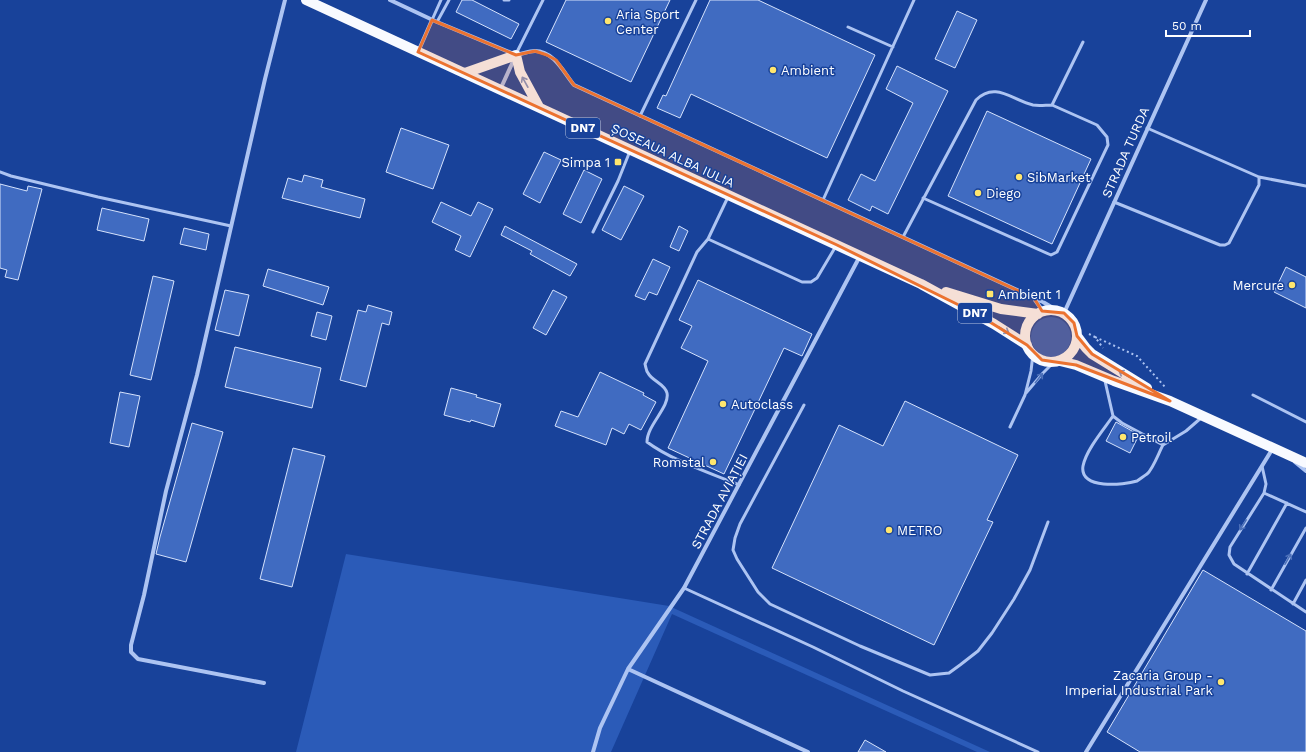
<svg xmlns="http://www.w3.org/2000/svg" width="1306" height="752" font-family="'Work Sans',sans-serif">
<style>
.green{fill:#2b5bb8}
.building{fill:#406bc1;stroke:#d5e2fc}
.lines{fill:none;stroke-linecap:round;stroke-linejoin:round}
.path{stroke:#adc4f2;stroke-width:2;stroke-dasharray:2 3;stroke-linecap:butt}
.lane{stroke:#adc4f2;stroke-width:3}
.street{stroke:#adc4f2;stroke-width:4}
.primary{stroke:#f8faff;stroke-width:10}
.oneway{stroke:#7d95c7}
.oneway2{stroke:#4c70b9}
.marked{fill:#eb7230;fill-opacity:0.2;stroke:#eb7230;stroke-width:3;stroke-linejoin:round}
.poi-dot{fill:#ffe66e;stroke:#18429a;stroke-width:1.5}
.labels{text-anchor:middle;stroke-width:3;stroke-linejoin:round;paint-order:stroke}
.shield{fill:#18429a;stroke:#bac6e1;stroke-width:1}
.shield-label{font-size:12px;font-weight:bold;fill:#fff}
.poi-label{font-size:13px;fill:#fff;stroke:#18429a;text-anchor:start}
.street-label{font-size:13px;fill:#fff;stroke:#18429a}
</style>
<rect width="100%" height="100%" fill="#18429a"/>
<path class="green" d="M1031 337a20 20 0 1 1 40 0a20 20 0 1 1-40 0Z
M 346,554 L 669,606 L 990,752 L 977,752 L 672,614 L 611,752 L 296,752 Z"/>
<path class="building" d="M 462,0 L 472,0 L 519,24 L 511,39 L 456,12 Z
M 566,0 L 670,0 L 631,82 L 546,42 Z
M 710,0 L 758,0 L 875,55 L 827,158 L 691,94 L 680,118 L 657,108 L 663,95 L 666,96 Z
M 957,11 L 977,20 L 955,68 L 935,59 Z
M 897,66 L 948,91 L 888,214 L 872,206 L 870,211 L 848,200 L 861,174 L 875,181 L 913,103 L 886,89 Z
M 987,111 L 1091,159 L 1052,244 L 948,196 Z
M 401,128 L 449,145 L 433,189 L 386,172 Z
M 544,152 L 561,160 L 540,203 L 523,194 Z
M 584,170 L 602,179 L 581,223 L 563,214 Z
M 304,175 L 323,180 L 321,187 L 365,199 L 360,218 L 282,198 L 288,178 L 302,182 Z
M 0,184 L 27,191 L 28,186 L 42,189 L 18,280 L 5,277 L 7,270 L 0,268 Z
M 624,186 L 644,196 L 621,240 L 602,230 Z
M 441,202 L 471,216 L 478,202 L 493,209 L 470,257 L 455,250 L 461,236 L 432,222 Z
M 102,208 L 149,219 L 144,241 L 97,230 Z
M 505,226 L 577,264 L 570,276 L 530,254 L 532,251 L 501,235 Z
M 679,226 L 688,231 L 679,251 L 670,247 Z
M 184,228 L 209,234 L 206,250 L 180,244 Z
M 653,259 L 670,267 L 657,295 L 649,292 L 645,300 L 635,296 Z
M 1286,267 L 1306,277 L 1306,308 L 1274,292 Z
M 268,269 L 329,287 L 323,305 L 263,286 Z
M 153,276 L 174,281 L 151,380 L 130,375 Z
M 698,280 L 812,334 L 802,356 L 784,348 L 724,474 L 668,448 L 708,361 L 681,348 L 692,326 L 679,320 Z
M 225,290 L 249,295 L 239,336 L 215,330 Z
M 553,290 L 567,297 L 546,335 L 533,328 Z
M 368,305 L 392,312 L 389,325 L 382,323 L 366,387 L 340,380 L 358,310 L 366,312 Z
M 317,312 L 332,316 L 326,340 L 311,336 Z
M 235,347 L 321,368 L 312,408 L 225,387 Z
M 600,372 L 644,393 L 643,395 L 656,402 L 641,430 L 629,424 L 624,434 L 612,428 L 606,445 L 555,426 L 561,411 L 578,417 Z
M 451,388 L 477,395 L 476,397 L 501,404 L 494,427 L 471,420 L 470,422 L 444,415 Z
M 120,392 L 140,396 L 129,447 L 110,443 Z
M 905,401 L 1018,455 L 987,520 L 993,522 L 934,645 L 772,568 L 839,425 L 883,446 Z
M 1116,422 L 1139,435 L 1130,453 L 1106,441 Z
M 192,423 L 223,432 L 186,562 L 156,554 L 160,537 Z
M 293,448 L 325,456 L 292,587 L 260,579 Z
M 1203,570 L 1306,631 L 1306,752 L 1140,752 L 1107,732 Z
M 865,740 L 886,752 L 858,752 Z"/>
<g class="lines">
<path class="path" d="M 1089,334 L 1095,337 L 1103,348
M 1095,337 L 1137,356 L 1166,388"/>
<path class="lane" d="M 504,0 L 509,0
M 432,20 L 441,0
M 437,22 L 449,0
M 848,27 L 893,47
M 516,54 L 543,0
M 640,116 L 696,0
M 1147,128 L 1259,177 L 1306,186
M 0,172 L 11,176 L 98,197 L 231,226
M 728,197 L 708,239 L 697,252 L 645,364 C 646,367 646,371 648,373 C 652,381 665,384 667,393 C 670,407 647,425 647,442 C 671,460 710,473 739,485
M 923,198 L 1051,255 L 1057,252 L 1108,145 L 1107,137 L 1097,125 L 1052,105
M 823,200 L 914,0
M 1114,202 L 1220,245 L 1225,245 L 1229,243 L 1259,185 L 1259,177
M 593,232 L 618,181 L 630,151
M 903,237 L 976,100 C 995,81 1012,100 1033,105 C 1039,106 1046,105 1052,105 L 1083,42
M 708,239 L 802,282 L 811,282 L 817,278 L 836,246
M 1105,381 L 1113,416 L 1122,423 L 1163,445 L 1186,431 L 1201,418
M 1026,393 L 1043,373 L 1054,362
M 1253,395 L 1306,422
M 804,405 L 740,524 L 735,538 L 733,550 L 737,559 L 758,592 L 770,604 L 860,646 L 930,675 L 949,673 L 960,665 L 978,651 L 992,633 L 1014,599 L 1030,570 L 1048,522
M 1113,416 C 1104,429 1086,450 1083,466 C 1079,490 1124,485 1137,481 C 1140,479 1144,476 1147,474 C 1153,469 1159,452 1163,445
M 1010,427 L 1025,395 L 1031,371 L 1033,354
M 1262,466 L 1266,484 L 1264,493 L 1230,547 L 1229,555 L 1234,564 L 1306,612
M 1264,493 L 1306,512
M 1247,574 L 1287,503
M 684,588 L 813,647 L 903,691 L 1038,752
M 1271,590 L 1306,528
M 1293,604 L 1306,580"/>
<path class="street" d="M 390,0 L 437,22 L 514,54
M 418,52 L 432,20
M 500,90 L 516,55 C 522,54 529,51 535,51 C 554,51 564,73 574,85 L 1043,302 L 1058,311
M 1035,300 L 1040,307 L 1039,313
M 1064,313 L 1206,0
M 1295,462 L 1306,471
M 628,669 L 808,752
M 264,683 L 138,659 L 131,652 L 131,645 L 144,595 L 166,491 L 197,375 L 265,79 L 285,0
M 593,752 L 600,728 L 628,669 L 684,588 L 860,256
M 1086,752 L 1273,448"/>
<path class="primary" d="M 306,0 L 921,284 L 994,324 L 1027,345
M 465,73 L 516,55 L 520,72 L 539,107
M 946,292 L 1001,309 L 1038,314
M1025 336a26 26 0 1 1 52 0a26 26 0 1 1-52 0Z
M 1077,336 L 1086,348 L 1092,354 L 1147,388
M 1060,361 L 1076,365 L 1114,381 L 1170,401 L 1306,463"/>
</g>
<defs><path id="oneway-shaft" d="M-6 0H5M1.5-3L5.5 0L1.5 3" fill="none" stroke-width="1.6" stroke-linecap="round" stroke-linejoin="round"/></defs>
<g class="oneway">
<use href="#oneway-shaft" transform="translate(525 82) rotate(-119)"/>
<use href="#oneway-shaft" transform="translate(1004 330) rotate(31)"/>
<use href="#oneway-shaft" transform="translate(1124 374) rotate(-150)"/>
</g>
<g class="oneway2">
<use href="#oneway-shaft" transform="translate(1039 378) rotate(-52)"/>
<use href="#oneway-shaft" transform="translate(1243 525) rotate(122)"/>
<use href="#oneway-shaft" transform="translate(1288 559) rotate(-60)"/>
</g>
<path class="marked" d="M 432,20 L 516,55 L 535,51 L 547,55 L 556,60 L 574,85 L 1034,298 L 1042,311 L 1064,313 L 1074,323 L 1077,336 L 1092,354 L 1170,401 L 1076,365 L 1042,360 L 1027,345 L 977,314 L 837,245 L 418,52 Z"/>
<g class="poi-dot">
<circle cx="608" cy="21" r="4"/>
<circle cx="773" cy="70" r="4"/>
<rect x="614" y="158" width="8" height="8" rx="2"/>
<circle cx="1019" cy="177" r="4"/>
<circle cx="978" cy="193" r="4"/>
<circle cx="1292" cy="285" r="4"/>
<rect x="986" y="290" width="8" height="8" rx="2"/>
<circle cx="723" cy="404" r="4"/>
<circle cx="1123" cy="437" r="4"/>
<circle cx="713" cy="462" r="4"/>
<circle cx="889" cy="530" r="4"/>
<circle cx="1221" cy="682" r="4"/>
</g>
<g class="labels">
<g class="shield">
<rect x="566" y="118" width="34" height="20" rx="3"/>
<rect x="958" y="303" width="34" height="20" rx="3"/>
</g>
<g class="shield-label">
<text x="583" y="132">DN7</text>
<text x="975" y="317">DN7</text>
</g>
<g class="poi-label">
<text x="616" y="19">Aria Sport<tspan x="616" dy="15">Center</tspan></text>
<text x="781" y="75">Ambient</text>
<text x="610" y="167" text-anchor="end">Simpa 1</text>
<text x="1027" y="182">SibMarket</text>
<text x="986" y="198">Diego</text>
<text x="1284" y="290" text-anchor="end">Mercure</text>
<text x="998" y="299">Ambient 1</text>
<text x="731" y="409">Autoclass</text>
<text x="1131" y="442">Petroil</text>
<text x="705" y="467" text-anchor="end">Romstal</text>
<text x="897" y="535">METRO</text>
<text x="1213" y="680" text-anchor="end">Zacaria Group -<tspan x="1213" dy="15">Imperial Industrial Park</tspan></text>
</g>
<g class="street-label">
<text transform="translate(1125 152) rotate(-66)" y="5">STRADA TURDA</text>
<text transform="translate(673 155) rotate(25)" y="5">ȘOSEAUA ALBA IULIA</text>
<text transform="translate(719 501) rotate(-62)" y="5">STRADA AVIAȚIEI</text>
</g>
</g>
<path d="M1166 30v6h84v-6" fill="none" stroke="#ffffff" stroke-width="2"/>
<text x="1172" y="30" font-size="12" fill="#ffffff" stroke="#18429a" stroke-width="3" paint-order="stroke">50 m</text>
</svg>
